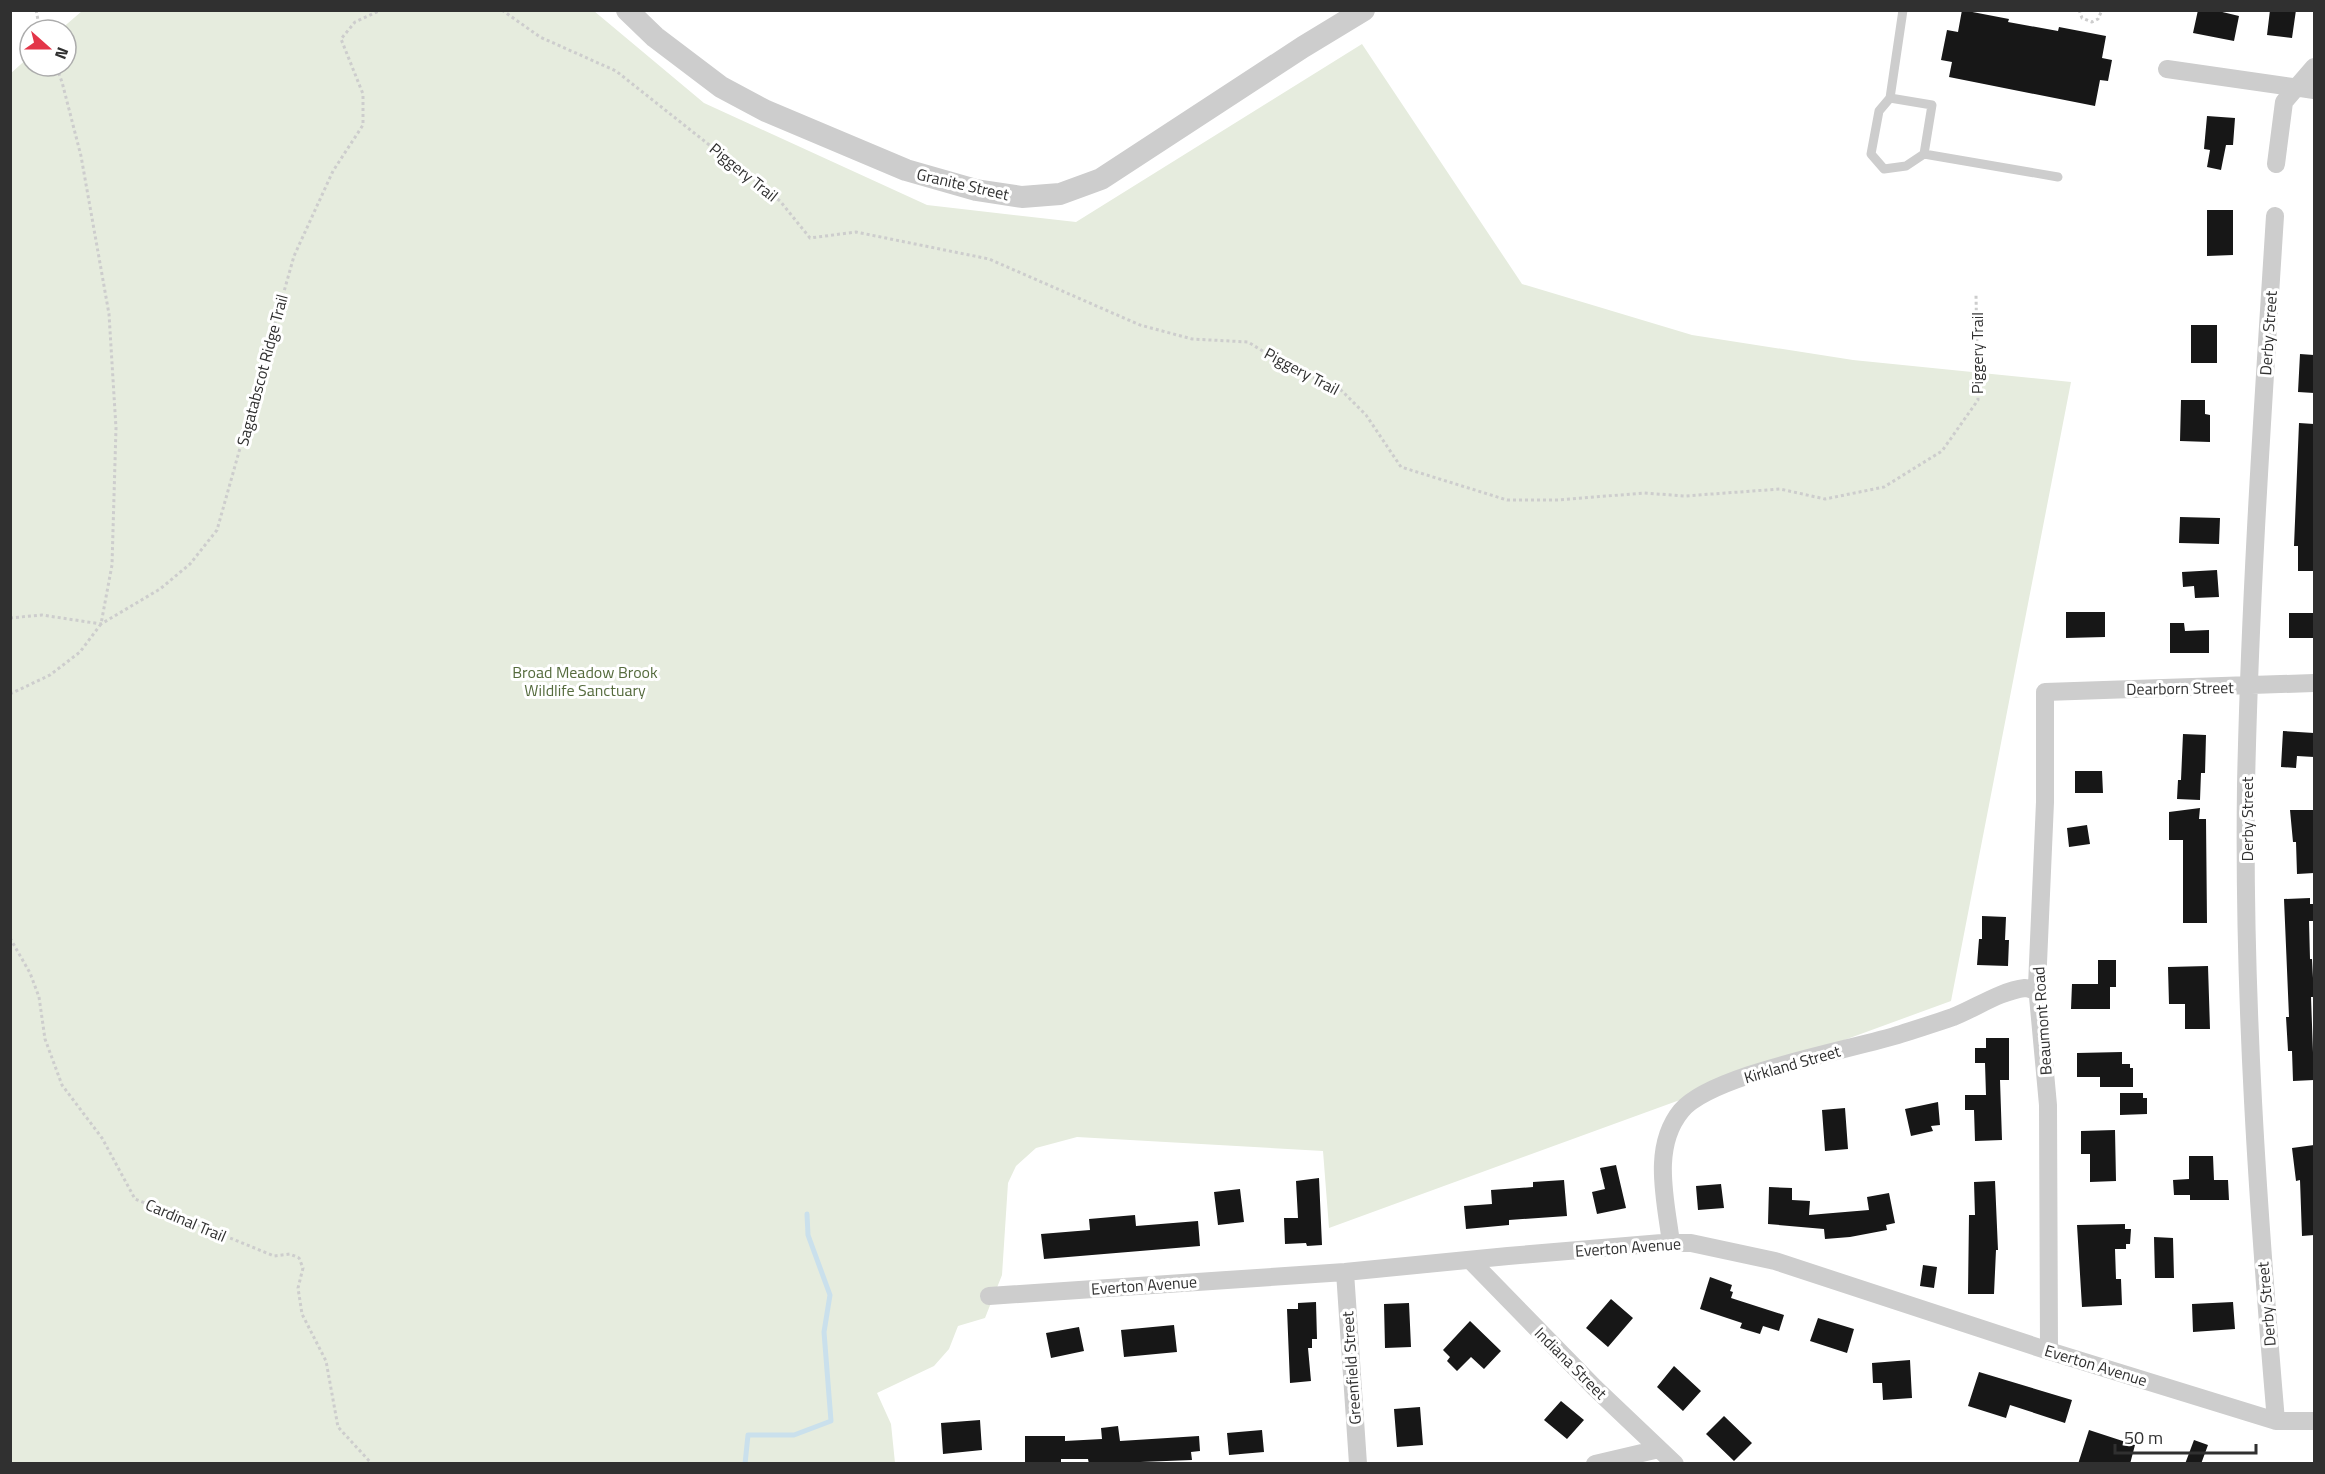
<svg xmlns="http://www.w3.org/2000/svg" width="2325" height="1474" font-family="'Titillium Web',sans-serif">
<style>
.green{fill:#e6ecde}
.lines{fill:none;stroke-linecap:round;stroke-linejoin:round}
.stream{stroke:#cae0ec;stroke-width:5}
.building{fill:#171717}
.path{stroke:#cdcdcd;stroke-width:3;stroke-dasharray:3 3;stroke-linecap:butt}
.service{stroke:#cdcdcd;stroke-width:9}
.minor{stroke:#cdcdcd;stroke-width:18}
.tertiary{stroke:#cdcdcd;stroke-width:22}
.labels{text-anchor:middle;stroke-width:6;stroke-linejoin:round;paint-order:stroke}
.street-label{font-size:16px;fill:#303030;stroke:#fff}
.park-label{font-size:16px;fill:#556b3d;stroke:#fff}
</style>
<rect width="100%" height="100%" fill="#fff"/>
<path class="green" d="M 82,11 L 594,11 L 704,103 L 927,205 L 1076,222 L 1362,44 L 1522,284 L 1692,335 L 1853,360 L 2071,382 L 1951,1001 L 1329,1228 L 1323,1151 L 1077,1137 L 1036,1148 L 1016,1166 L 1008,1183 L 1002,1275 L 985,1318 L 958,1326 L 949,1349 L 934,1366 L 877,1393 L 891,1424 L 895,1463 L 11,1463 L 10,74 L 30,56 L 30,66 L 66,66 L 66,30 L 60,30 Z"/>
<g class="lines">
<path class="stream" d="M 745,1464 L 748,1435 L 794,1435 L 831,1421 L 824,1332 L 830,1295 L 808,1235 L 807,1214"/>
</g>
<path class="building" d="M 1962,10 L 2009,19 L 2008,22 L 2058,31 L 2059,27 L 2106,36 L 2102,58 L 2112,60 L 2108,81 L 2100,80 L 2095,106 L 1949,77 L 1952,62 L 1941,60 L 1947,30 L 1958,32 Z
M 2198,10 L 2214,10 L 2239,16 L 2234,41 L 2193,33 Z
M 2270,10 L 2296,10 L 2292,38 L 2267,35 Z
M 2207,116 L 2235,118 L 2233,145 L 2226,145 L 2221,170 L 2207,167 L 2210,150 L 2204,149 Z
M 2207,210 L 2233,210 L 2233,255 L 2207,256 Z
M 2191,325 L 2217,325 L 2217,363 L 2191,363 Z
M 2300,354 L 2314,355 L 2314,393 L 2298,392 Z
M 2181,400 L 2205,400 L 2205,414 L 2210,415 L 2210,442 L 2180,441 Z
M 2299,423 L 2314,424 L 2314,571 L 2298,571 L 2298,546 L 2294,546 Z
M 2180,517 L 2220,518 L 2219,544 L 2179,543 Z
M 2217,570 L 2219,597 L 2195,598 L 2194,586 L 2183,587 L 2182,572 Z
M 2066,612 L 2105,612 L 2105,637 L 2066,638 Z
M 2289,613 L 2314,613 L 2314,638 L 2289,638 Z
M 2170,623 L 2184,623 L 2185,631 L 2209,630 L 2209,653 L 2170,653 Z
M 2283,731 L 2314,733 L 2314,757 L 2297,756 L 2296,768 L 2281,767 Z
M 2183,734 L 2206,735 L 2205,773 L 2201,773 L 2200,800 L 2177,799 L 2178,780 L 2181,780 Z
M 2075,771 L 2102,771 L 2103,793 L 2075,793 Z
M 2200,808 L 2199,819 L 2206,819 L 2207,923 L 2183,923 L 2183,840 L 2169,840 L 2169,812 Z
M 2290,810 L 2314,810 L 2314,873 L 2297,874 L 2296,842 L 2293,842 Z
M 2087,825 L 2090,844 L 2069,847 L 2067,828 Z
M 2310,898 L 2310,904 L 2314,904 L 2314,921 L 2309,921 L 2310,959 L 2312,959 L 2314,997 L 2311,997 L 2314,1080 L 2293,1081 L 2292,1051 L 2288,1051 L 2286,1017 L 2289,1017 L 2284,899 Z
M 1982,916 L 2006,917 L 2005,940 L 2009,940 L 2008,966 L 1977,965 L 1979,939 L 1982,939 Z
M 2098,960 L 2116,960 L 2116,987 L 2110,987 L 2110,1009 L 2071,1009 L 2072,984 L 2098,984 Z
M 2208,966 L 2210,1029 L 2185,1029 L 2185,1004 L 2169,1004 L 2168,967 Z
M 1986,1038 L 2009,1038 L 2009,1080 L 2000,1080 L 2002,1140 L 1975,1141 L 1974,1110 L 1965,1110 L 1965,1095 L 1986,1095 L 1985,1063 L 1975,1063 L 1975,1048 L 1986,1048 Z
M 2122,1052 L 2122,1064 L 2130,1064 L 2130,1068 L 2133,1068 L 2133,1087 L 2100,1087 L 2100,1077 L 2077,1077 L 2077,1053 Z
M 2120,1093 L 2143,1093 L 2143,1098 L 2147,1098 L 2147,1114 L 2120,1115 Z
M 1938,1102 L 1940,1125 L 1931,1126 L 1933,1131 L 1911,1136 L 1905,1109 Z
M 1845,1108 L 1848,1149 L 1825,1151 L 1822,1110 Z
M 2115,1130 L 2116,1181 L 2090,1182 L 2090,1154 L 2081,1154 L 2081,1131 Z
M 2314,1145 L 2314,1235 L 2302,1236 L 2300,1180 L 2296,1181 L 2292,1148 Z
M 2189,1156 L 2213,1156 L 2214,1180 L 2228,1180 L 2229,1200 L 2190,1200 L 2190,1195 L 2174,1195 L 2173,1180 L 2189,1179 Z
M 1616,1165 L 1626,1208 L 1597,1214 L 1592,1192 L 1605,1189 L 1600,1168 Z
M 1319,1178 L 1322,1245 L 1307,1246 L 1306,1243 L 1285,1244 L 1284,1218 L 1298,1218 L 1296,1181 Z
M 1564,1180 L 1567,1216 L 1509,1220 L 1509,1225 L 1466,1229 L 1464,1206 L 1492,1204 L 1491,1190 L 1533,1187 L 1533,1182 Z
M 1995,1181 L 1998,1250 L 1996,1250 L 1994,1294 L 1968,1294 L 1969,1215 L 1975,1215 L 1974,1182 Z
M 1721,1184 L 1724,1208 L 1698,1210 L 1696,1186 Z
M 1769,1187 L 1792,1188 L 1792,1200 L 1810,1201 L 1809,1215 L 1869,1210 L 1867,1197 L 1889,1193 L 1895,1223 L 1886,1225 L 1887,1230 L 1850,1237 L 1825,1239 L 1824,1229 L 1768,1224 Z
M 1240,1189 L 1244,1222 L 1218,1225 L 1214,1192 Z
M 1135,1215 L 1136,1226 L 1198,1221 L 1200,1246 L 1044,1259 L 1041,1234 L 1090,1230 L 1089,1219 Z
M 2125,1224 L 2125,1229 L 2131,1229 L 2130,1244 L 2126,1244 L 2126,1249 L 2115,1249 L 2116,1279 L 2121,1279 L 2122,1305 L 2082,1307 L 2077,1225 Z
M 2154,1237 L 2173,1238 L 2174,1278 L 2155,1278 Z
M 1923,1265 L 1937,1267 L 1934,1288 L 1920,1286 Z
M 1710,1277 L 1732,1285 L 1730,1291 L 1733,1292 L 1731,1298 L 1784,1315 L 1779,1331 L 1763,1326 L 1760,1334 L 1740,1328 L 1742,1323 L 1700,1309 Z
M 1611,1299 L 1633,1318 L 1608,1347 L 1586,1328 Z
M 1316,1302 L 1317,1339 L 1312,1339 L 1312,1348 L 1308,1348 L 1311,1381 L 1290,1383 L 1287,1309 L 1298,1309 L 1298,1303 Z
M 2233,1302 L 2235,1329 L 2193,1332 L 2192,1304 Z
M 1409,1303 L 1411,1347 L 1385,1348 L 1384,1304 Z
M 1818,1318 L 1854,1329 L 1847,1353 L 1810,1341 Z
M 1470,1321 L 1501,1351 L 1484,1369 L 1471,1357 L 1457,1371 L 1447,1361 L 1450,1357 L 1443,1350 Z
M 1174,1325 L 1177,1352 L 1124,1357 L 1121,1330 Z
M 1079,1327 L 1084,1351 L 1051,1358 L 1046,1333 Z
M 1910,1360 L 1912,1398 L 1883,1400 L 1882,1383 L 1873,1383 L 1872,1363 Z
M 1674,1366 L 1701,1391 L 1683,1411 L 1657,1387 Z
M 1979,1372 L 2072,1400 L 2065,1423 L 2010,1405 L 2006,1418 L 1968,1406 Z
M 1561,1401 L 1584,1420 L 1567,1439 L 1544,1420 Z
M 1420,1407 L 1423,1445 L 1397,1447 L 1394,1409 Z
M 1724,1416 L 1752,1443 L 1734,1461 L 1706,1434 Z
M 980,1420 L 982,1450 L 943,1454 L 941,1423 Z
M 1118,1426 L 1120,1441 L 1199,1436 L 1200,1451 L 1191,1452 L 1192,1460 L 1089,1464 L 1088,1459 L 1061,1459 L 1061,1464 L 1025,1464 L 1025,1436 L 1065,1436 L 1065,1441 L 1102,1439 L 1101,1428 Z
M 1262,1430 L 1264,1452 L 1229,1455 L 1227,1433 Z
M 2089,1430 L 2135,1445 L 2130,1464 L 2078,1464 Z
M 2194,1440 L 2208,1445 L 2201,1464 L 2185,1464 Z"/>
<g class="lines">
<path class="path" d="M 36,10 L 40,30
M 502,10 L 540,37 L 616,71 L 780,201 L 810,238 L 856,232 L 989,259 L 1140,325 L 1192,339 L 1248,342 L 1297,372 L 1338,387 L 1366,415 L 1401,467 L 1507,500 L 1558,500 L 1644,493 L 1685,496 L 1780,489 L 1825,499 L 1884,487 L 1942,451 L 1978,400 L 1976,295
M 2079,10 L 2082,18 L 2092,22 L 2098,19 L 2102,10
M 10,618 L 42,615 L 101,624 L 160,589 L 190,564 L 217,530 L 294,256 L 333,171 L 363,125 L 363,94 L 341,39 L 355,22 L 381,10
M 10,694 L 50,675 L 80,652 L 101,624 L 112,565 L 116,428 L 109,314 L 81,156 L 62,82 L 56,66
M 10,938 L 30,973 L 39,997 L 45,1039 L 62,1085 L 102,1138 L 135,1199 L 274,1256 L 290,1254 L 299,1258 L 303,1268 L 298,1288 L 302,1314 L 326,1361 L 338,1427 L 372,1464"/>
<path class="service" d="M 1890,98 L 1932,105 L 1924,154 L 1906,166 L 1884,169 L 1871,154 L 1879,111 L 1890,98 L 1903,10
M 1924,154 L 2058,177"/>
<path class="minor" d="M 2167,69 L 2314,90
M 2276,164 L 2284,102 L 2314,67
M 2275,216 C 2263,406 2250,595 2246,785 C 2243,998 2258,1209 2276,1421
M 1671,1243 C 1666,1201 1651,1148 1681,1111 C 1711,1074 1851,1050 1901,1034 C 1919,1028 1936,1023 1953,1017 C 1976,1008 2000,991 2025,988 C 2029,988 2033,990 2037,992
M 1470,1260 L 1595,1388 L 1675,1464
M 1345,1272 L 1358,1464
M 989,1296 L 1345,1272 L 1508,1256 L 1662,1243 L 1691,1243 L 1775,1261 L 2049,1351 L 2276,1421 L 2314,1421
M 2049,1351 L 2048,1105 L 2037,986 L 2045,802 L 2045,692 L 2314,683
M 1595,1464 L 1659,1449"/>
<path class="tertiary" d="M 627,10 L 655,37 L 721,87 L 766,111 L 906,170 L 976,190 L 1022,197 L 1060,194 L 1101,179 L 1303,47 L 1364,10"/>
</g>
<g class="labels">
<g class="street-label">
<text transform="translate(744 172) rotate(39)" y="6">Piggery Trail</text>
<text transform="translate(963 184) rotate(13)" y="6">Granite Street</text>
<text transform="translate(2268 333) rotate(-86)" y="6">Derby Street</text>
<text transform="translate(1977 353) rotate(-90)" y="6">Piggery Trail</text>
<text transform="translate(262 370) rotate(-75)" y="6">Sagatabscot Ridge Trail</text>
<text transform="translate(1302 371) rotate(28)" y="6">Piggery Trail</text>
<text transform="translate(2180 688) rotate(-1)" y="6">Dearborn Street</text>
<text transform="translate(2247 819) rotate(-90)" y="6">Derby Street</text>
<text transform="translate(2042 1021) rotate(-94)" y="6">Beaumont Road</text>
<text transform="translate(1792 1064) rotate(-16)" y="6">Kirkland Street</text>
<text transform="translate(186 1220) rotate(23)" y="6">Cardinal Trail</text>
<text transform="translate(1628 1247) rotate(-4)" y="6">Everton Avenue</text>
<text transform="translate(1144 1285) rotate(-4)" y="6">Everton Avenue</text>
<text transform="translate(2266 1304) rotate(-95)" y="6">Derby Street</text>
<text transform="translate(1571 1363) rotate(45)" y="6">Indiana Street</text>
<text transform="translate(2096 1365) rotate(17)" y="6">Everton Avenue</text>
<text transform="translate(1351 1368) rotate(-94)" y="6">Greenfield Street</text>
</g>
<g class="park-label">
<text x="585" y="678">Broad Meadow Brook<tspan x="585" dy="18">Wildlife Sanctuary</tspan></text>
</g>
</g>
<rect width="2325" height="1474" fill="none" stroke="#303030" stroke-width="24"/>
<g transform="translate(48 48) rotate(111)"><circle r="28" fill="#ffffff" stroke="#acacac" stroke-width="1.5"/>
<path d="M0-4.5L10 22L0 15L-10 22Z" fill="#e33549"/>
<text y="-9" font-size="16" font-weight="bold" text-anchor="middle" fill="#303030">N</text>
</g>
<path d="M2115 1444v9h141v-9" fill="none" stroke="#303030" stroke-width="3"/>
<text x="2124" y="1444" font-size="18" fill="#303030" stroke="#ffffff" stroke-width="4.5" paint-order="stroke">50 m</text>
</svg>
